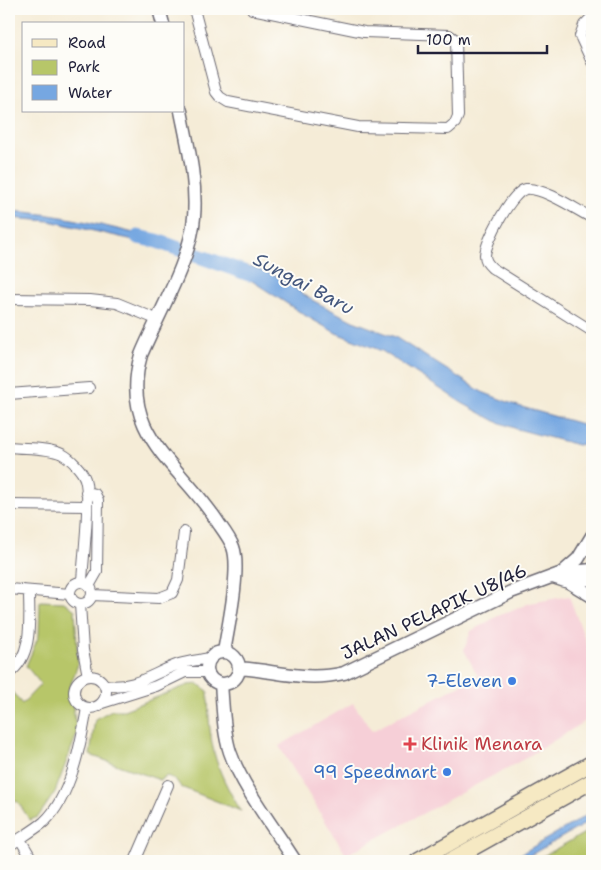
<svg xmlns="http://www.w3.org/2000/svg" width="601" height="870" font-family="'Shantell Sans',sans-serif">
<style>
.built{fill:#f6cfd7}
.green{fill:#b7c669;stroke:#6c7452}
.water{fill:#76a7e1;stroke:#4c648e}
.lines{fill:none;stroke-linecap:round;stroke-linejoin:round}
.river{stroke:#76a7e1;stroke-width:15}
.minor-casing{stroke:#6c6972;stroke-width:12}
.tertiary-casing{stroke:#6c6972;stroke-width:15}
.secondary-casing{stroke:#6c6972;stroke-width:18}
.minor{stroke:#fff;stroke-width:10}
.tertiary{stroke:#fff;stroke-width:12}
.secondary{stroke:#f6e9c3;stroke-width:15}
.shop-dot{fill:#3f7fe0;stroke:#fdfcf7;stroke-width:2}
.health-dot{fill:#e0444e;stroke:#fdfcf7;stroke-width:2}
.labels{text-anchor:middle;stroke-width:4;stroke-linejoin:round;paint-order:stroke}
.street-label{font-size:18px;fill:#22223b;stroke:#fdfcf7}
.shop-label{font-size:18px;fill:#366cbe;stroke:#fdfcf7;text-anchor:end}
.health-label{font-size:18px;fill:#be3a42;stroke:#fdfcf7;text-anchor:start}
.water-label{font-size:19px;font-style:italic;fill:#44577d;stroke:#fdfcf7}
</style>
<rect width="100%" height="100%" fill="#fdfcf7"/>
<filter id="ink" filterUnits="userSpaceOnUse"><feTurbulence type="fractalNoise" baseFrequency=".02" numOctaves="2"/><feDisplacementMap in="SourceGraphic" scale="10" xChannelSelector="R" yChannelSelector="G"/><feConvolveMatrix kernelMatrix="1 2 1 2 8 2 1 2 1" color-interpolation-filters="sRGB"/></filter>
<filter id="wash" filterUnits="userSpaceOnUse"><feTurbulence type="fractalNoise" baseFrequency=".0096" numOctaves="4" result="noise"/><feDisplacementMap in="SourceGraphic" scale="20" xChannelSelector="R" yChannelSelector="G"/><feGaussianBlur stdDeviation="1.12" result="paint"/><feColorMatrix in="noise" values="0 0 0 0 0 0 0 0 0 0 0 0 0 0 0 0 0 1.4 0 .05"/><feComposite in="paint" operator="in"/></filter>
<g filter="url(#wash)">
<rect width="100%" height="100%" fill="#f5ecd7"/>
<path class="built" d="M 569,596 L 592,658 L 592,717 L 524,759 L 346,855 L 279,746 L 353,703 L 372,731 L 478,676 L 464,650 L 471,631 L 498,616 L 530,603 Z"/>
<path class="green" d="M 40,601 L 64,602 L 75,610 L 78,664 L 70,687 L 77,734 L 55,792 L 38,817 L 30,820 L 17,801 L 9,804 L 9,688 L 22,704 L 41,684 L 26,666 L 39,635 Z
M 198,684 L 208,691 C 209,744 213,765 241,811 L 181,787 L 175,779 L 167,776 L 160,780 L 90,755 L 95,719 L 112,710 L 124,710 L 188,685 Z
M 592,829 L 592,860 L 590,861 L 534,861 Z"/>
<path class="water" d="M 9,211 C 59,213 109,227 158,239 L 156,245 L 49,221 L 9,218 Z
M 232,264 L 254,267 L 277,276 L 312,300 L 353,321 L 395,337 L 482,392 L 518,406 L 592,427 L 592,442 L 578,445 L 517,429 L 495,421 L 462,403 L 382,351 L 336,333 L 306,316 L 249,279 L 230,270 Z
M 592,812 L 592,820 L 520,861 L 509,861 Z"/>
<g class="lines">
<path class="river" d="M 138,237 L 157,241 L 249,274"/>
</g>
</g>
<g filter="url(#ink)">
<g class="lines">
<defs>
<path id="minor" d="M 194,9 L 216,92 L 220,97 L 228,102 L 358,127 L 448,129 L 455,123 L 458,116 L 456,40 L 449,35 L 364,32 L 252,9
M 592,17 L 584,25 L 580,36 L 592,62
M 592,218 C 577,210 543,187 526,189 C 512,191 486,241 485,255 C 485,261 488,264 492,268 L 592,331
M 9,299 L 90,300 L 117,303 L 156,319
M 9,394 L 89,388
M 9,447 C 26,449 46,447 62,454 C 70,458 82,470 85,479 C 91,499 83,558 82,582
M 86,492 L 95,494 L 98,500 L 97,572 L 89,586
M 9,505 L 86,506
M70 593a11 11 0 1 1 22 0a11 11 0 1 1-22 0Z
M 9,589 L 70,594
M 92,595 L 159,598 L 172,593 L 178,580 L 184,532
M 80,604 L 83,650 L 88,676
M 9,673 C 34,655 29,618 29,591
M74 692a16 16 0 1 1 32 0a16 16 0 1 1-32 0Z
M 105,685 C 136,689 151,674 179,664 C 189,661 200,660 210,658
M 102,703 L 156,686 L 185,672 L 208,672
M 20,839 L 33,861
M 9,846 C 20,838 33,831 44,822 C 71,797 81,743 87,708
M 135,861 L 168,785"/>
<path id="tertiary" d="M 159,9 L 163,24
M 181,111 C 188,146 197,182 194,217 C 191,260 158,314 141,355 C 118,435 182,465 219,524 C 224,531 230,539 233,547 C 241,568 228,628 224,652
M 562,573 L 578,559 L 592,536
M 553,577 L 565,581 L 592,579
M 569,582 L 592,596
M207 668a16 16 0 1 1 32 0a16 16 0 1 1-32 0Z
M 239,668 C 277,671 306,682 344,673 L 511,592 L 562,573 L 592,570
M 221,684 C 223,706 223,731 230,752 C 242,787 275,829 295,861"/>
<path id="secondary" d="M 418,861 L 592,763
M 449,861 L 592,781"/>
</defs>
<use href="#minor" class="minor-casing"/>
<use href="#tertiary" class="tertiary-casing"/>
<use href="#secondary" class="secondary-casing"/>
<use href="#minor" class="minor"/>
<use href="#tertiary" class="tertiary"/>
<use href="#secondary" class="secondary"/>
</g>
</g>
<g class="shop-dot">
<circle cx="512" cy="681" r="5"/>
<circle cx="447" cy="772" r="5"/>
</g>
<path class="health-dot" d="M407.5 736.5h5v5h5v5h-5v5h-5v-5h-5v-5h5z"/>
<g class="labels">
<g class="street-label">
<text transform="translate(434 612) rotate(-25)" y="6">JALAN PELAPIK U8/46</text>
</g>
<g class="shop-label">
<text x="502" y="687">7-Eleven</text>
<text x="437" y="778">99 Speedmart</text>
</g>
<g class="health-label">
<text x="421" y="750">Klinik Menara</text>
</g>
<g class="water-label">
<text transform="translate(304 283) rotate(28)" y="7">Sungai Baru</text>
</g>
</g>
<rect width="601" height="870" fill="none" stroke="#fdfcf7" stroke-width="30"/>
<rect x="22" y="22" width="162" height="90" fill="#fdfcf7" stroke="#a5a5ac"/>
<rect x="32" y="39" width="25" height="8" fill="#f6e9c3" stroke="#a5a5ac"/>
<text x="68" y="48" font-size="15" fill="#22223b">Road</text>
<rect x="32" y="60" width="25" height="15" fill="#b7c669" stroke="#a5a5ac"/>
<text x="68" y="72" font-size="15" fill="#22223b">Park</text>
<rect x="32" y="85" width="25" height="15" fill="#76a7e1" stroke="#a5a5ac"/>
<text x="68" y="98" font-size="15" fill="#22223b">Water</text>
<path d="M418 45v8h129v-8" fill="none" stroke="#22223b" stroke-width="2.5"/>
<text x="426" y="45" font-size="15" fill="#22223b" stroke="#fdfcf7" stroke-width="4" paint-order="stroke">100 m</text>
</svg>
